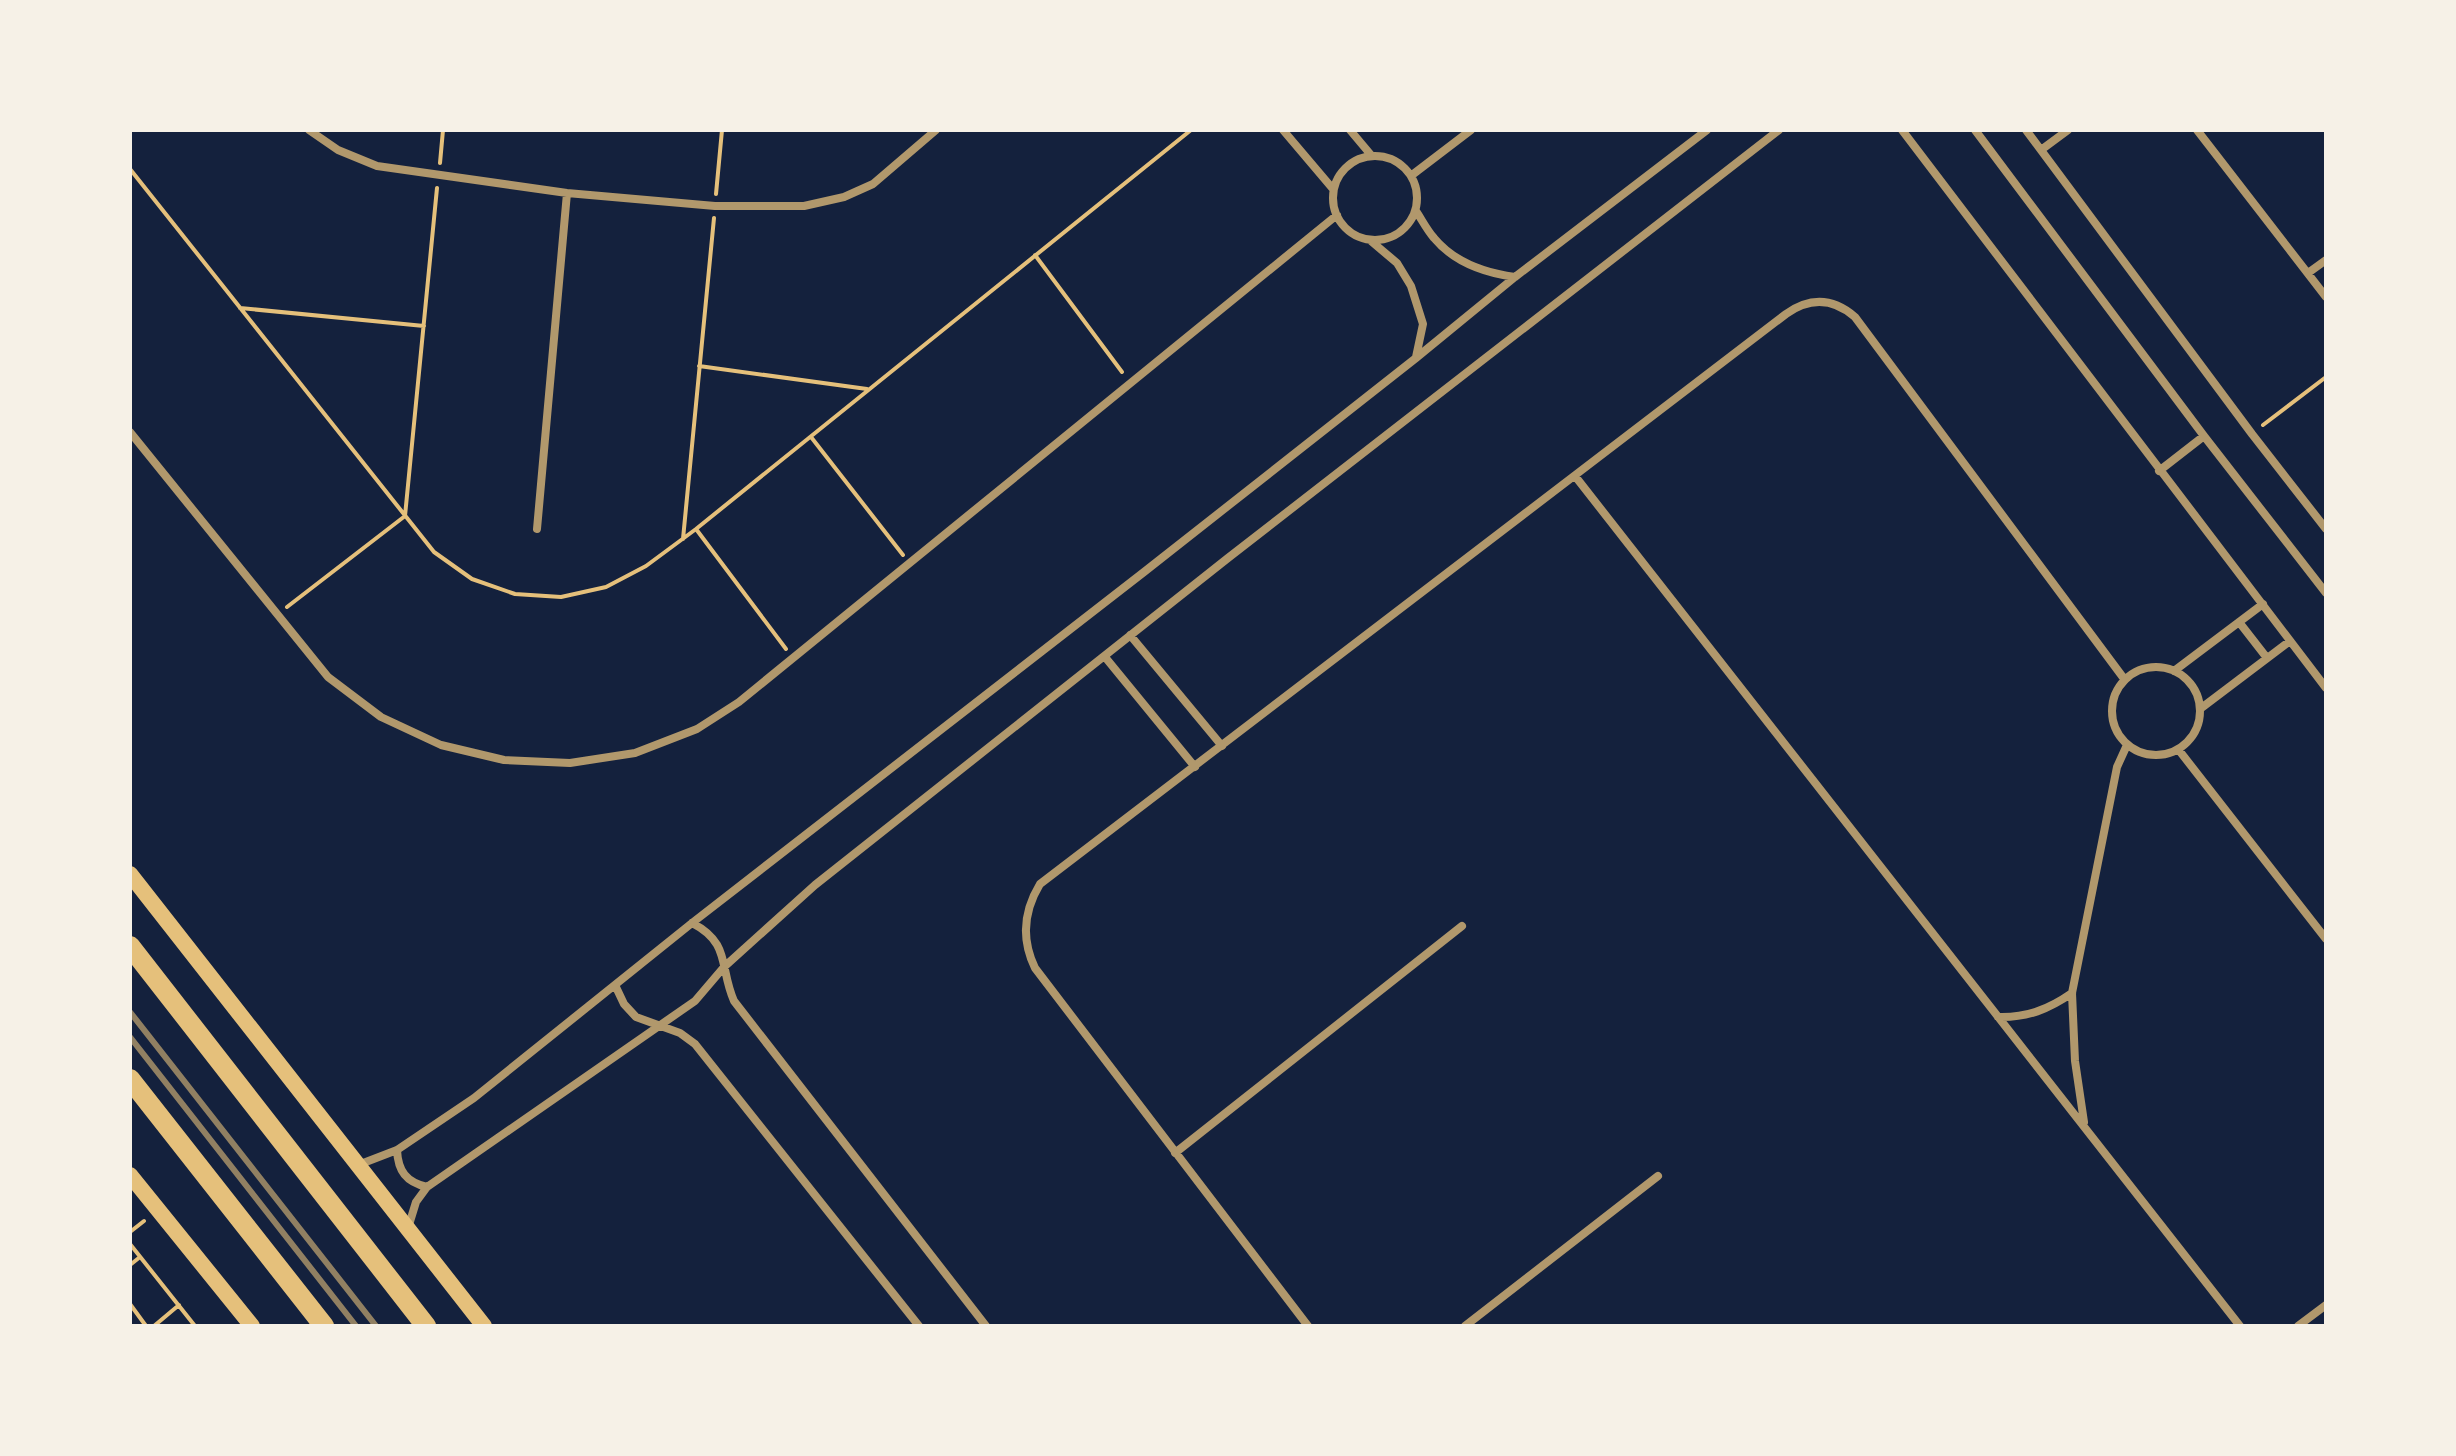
<svg xmlns="http://www.w3.org/2000/svg" width="2456" height="1456" font-family="'Alegreya Sans',sans-serif">
<style>
.lines{fill:none;stroke-linecap:round;stroke-linejoin:round}
.path{stroke:#e5c07b;stroke-width:4}
.minor{stroke:#b1986c;stroke-width:8}
.secondary{stroke:#e5c07b;stroke-width:16}
.trunk{stroke:#e5c07b;stroke-width:20}
.rail{stroke:#918062;stroke-width:6}
</style>
<rect width="100%" height="100%" fill="#14213d"/>
<g class="lines">
<path class="path" d="M 440,163 L 443,130
M 130,169 L 434,552 L 472,579 L 515,594 L 561,597 L 606,587 L 646,566 L 696,529 L 1191,130
M 716,194 L 722,130
M 1035,255 L 1122,372
M 240,308 L 424,326
M 699,366 L 867,389
M 2263,425 L 2326,377
M 811,437 L 903,555
M 696,529 L 786,649
M 683,539 L 714,218
M 287,607 L 405,516 L 437,188
M 130,1232 L 144,1221
M 130,1244 L 195,1326
M 130,1265 L 140,1257
M 130,1304 L 146,1326
M 154,1326 L 179,1305"/>
<path class="minor" d="M 309,130 L 338,150 L 377,166 L 567,193 L 715,206 L 804,206 L 844,197 L 873,184 L 936,130
M 1283,130 L 1333,189
M 1350,130 L 1371,155
M 1902,130 L 2326,688
M 1975,130 L 2204,436 L 2326,593
M 2026,130 L 2252,434 L 2326,529
M 2197,130 L 2326,297
M 2041,150 L 2068,130
M1333 198a42 42 0 1 1 84 0a42 42 0 1 1-84 0Z
M 1412,175 L 1471,130
M 1416,211 C 1422,220 1427,230 1434,238 C 1454,262 1485,273 1515,277
M 1371,241 L 1397,263 L 1411,286 L 1423,324 L 1416,357
M 2308,273 L 2326,260
M 130,432 L 328,677 L 381,717 L 441,745 L 504,760 L 570,763 L 635,753 L 697,729 L 739,702 L 1337,215
M 2159,471 L 2204,436
M 1575,476 L 2240,1326
M 537,529 L 567,193
M 2239,622 L 2267,658
M 1130,635 L 1222,746
M 1105,657 L 1195,767
M2112 711a44 44 0 1 1 88 0a44 44 0 1 1-88 0Z
M 2174,671 L 2263,604
M 2200,709 L 2290,641
M 2178,749 L 2326,939
M 692,923 C 731,943 719,967 734,1001 L 986,1326
M 615,985 L 624,1004 L 636,1017 L 680,1033 L 695,1044 L 919,1326
M 1998,1017 C 2027,1018 2049,1009 2072,993
M 2084,1122 L 2075,1061 L 2072,993 L 2117,767 L 2127,745
M 397,1150 C 398,1171 406,1182 427,1187
M 1175,1153 L 1462,926
M 358,1165 L 397,1150 L 474,1098 L 692,923 L 1144,572 L 1416,358 L 1515,277 L 1707,130
M 408,1228 L 416,1202 L 427,1187 L 695,1001 L 724,967 L 815,885 L 1228,558 L 1779,130
M 1308,1326 L 1035,968 C 1021,939 1023,912 1040,884 L 1786,314 C 1810,297 1833,298 1855,317 L 2125,680
M 1465,1326 L 1658,1176
M 2298,1326 L 2326,1305"/>
<path class="secondary" d="M 130,874 L 484,1326
M 130,1175 L 252,1326"/>
<path class="trunk" d="M 130,946 L 426,1326
M 130,1079 L 324,1326"/>
<path class="rail" d="M 130,1012 L 376,1326
M 130,1037 L 356,1326"/>
</g>
<rect width="2456" height="1456" fill="none" stroke="#f6f1e7" stroke-width="264"/>
</svg>
